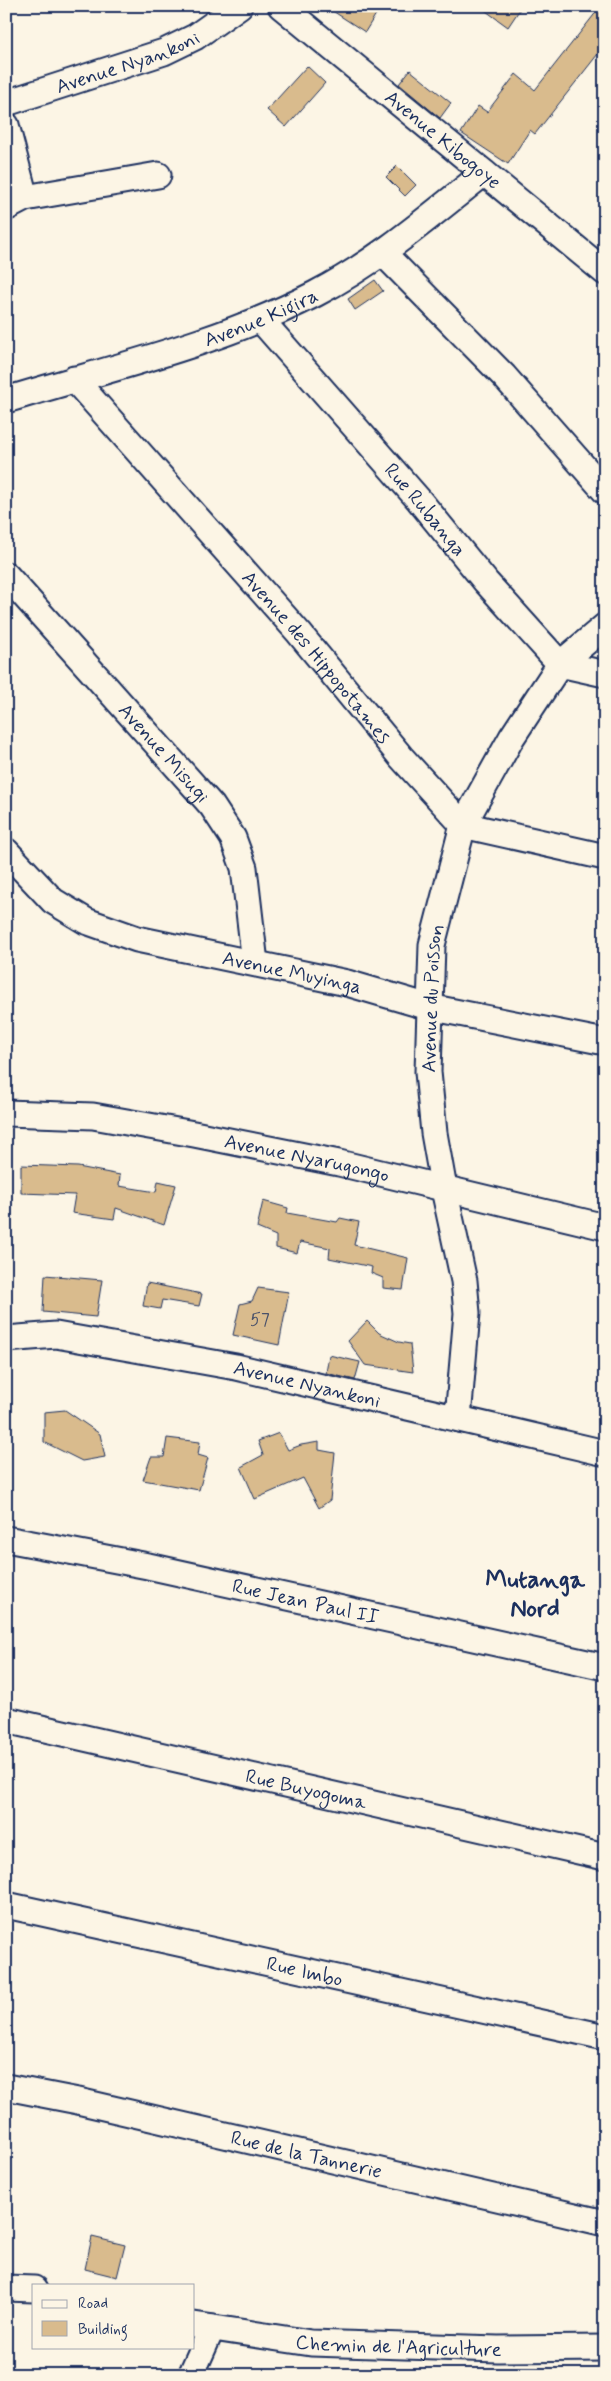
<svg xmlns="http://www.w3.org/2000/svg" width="611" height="2381" font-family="Mynerve,sans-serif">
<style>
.building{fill:#d9bb8d;stroke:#1b2f5e}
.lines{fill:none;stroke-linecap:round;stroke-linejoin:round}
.minor-casing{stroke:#1b2f5e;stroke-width:29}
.minor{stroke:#fcf5e5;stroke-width:25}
.labels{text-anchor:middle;stroke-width:4.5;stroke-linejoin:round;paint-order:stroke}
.number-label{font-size:18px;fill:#4a526a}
.street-label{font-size:20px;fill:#1b2f5e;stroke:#fcf5e5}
.district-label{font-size:25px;font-weight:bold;fill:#1b2f5e;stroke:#fcf5e5}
</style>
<rect width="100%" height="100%" fill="#fcf5e5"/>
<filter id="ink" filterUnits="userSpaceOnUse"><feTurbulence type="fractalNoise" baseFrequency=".02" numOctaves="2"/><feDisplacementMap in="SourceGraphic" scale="10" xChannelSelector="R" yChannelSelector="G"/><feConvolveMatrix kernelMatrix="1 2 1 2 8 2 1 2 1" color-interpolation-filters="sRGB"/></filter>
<g filter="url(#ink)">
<path class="building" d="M 325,6 L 381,6 L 365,32 Z
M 479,6 L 522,6 L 508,27 Z
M 601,6 L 605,6 L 605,45 L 535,134 L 530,130 L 508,164 L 461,133 L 478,106 L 487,112 L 516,74 L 535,90 Z
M 307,66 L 325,83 L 286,127 L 267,110 Z
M 410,70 L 451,103 L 440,118 L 399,84 Z
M 397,166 L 416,185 L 405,196 L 386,177 Z
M 375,280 L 383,291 L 355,310 L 348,299 Z
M 21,1165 L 78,1167 L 120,1175 L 119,1186 L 156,1192 L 158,1181 L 176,1185 L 164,1225 L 116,1208 L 114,1219 L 72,1213 L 75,1195 L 21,1193 Z
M 263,1201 L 288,1208 L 287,1213 L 337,1222 L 340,1218 L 359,1222 L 354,1245 L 408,1258 L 403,1290 L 383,1288 L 383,1278 L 371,1273 L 372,1267 L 329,1258 L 330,1248 L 300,1242 L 297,1253 L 276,1248 L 276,1236 L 257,1228 Z
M 45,1275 L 102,1280 L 96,1317 L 43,1312 Z
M 147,1283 L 202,1294 L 199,1306 L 162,1300 L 160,1309 L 143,1306 Z
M 258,1288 L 289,1292 L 279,1345 L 233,1335 L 240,1304 L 252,1301 Z
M 367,1321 L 379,1333 L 399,1342 L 410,1344 L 413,1372 L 365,1365 L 348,1341 Z
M 329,1355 L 360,1362 L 355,1380 L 326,1373 Z
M 65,1410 L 100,1434 L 105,1457 L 82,1461 L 44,1442 L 44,1412 Z
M 279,1433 L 288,1450 L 301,1445 L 319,1442 L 319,1450 L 335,1453 L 330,1500 L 319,1508 L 303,1478 L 255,1499 L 241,1467 L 263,1455 L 258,1441 Z
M 167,1438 L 200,1442 L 198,1455 L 208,1458 L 199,1490 L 143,1480 L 151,1457 L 164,1457 Z
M 92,2237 L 125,2245 L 117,2277 L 85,2269 Z"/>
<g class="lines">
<defs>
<g id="minor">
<path id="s1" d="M 281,6 L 605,272"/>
<path id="s2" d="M 6,103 L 164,52 L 195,37 L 239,6"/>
<path d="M 6,125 L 25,198"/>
<path d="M 6,208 L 25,198 L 158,175"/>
<path d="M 383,253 L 504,376 L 605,491"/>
<path id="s3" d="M 261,320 L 419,500 L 486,582 L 560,664 L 605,674"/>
<path id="s4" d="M 74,379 L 299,633 L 401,757 L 463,825 L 605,857"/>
<path id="s5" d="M 6,400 C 110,368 218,344 315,294 C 377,262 430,216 484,173"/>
<path id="s6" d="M 6,575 L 212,806 L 233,838 L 244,868 L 255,963"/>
<path id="s7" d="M 6,851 L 53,901 L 86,921 L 137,939 L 347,983 L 429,1007 L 605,1042"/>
<path id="s8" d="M 6,1113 L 93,1116 L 194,1134 L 339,1163 L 605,1227"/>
<path id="s9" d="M 6,1339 L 56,1335 L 236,1367 L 605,1453"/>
<path id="s10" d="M 458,1418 L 467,1313 L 464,1281 L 444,1189 L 434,1133 L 428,1072 L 432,945 L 463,825 L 512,737 L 560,664 L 605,626"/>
<path id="s11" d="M 6,1539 L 148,1566 L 605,1667"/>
<path id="s12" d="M 6,1720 L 605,1857"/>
<path id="s13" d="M 6,1905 L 605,2037"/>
<path id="s14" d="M 6,2087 L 78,2101 L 605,2223"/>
<path d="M 6,2288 L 34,2289"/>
<path id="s15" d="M 194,2325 L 311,2343 L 498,2349 L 605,2348"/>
<path d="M 191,2375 L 212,2328"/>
</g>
</defs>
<use href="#minor" class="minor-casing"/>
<use href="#minor" class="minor"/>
</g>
</g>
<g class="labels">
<g class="number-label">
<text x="260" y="1325">57</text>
</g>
<g class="street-label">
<text dy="7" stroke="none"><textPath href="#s2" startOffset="128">Avenue Nyankoni</textPath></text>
<text dy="7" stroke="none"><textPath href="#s1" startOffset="210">Avenue Kibogoye</textPath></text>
<text dy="7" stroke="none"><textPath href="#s5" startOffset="268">Avenue Kigira</textPath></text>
<text dy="7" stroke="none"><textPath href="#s3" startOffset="251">Rue Rubanga</textPath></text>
<text dy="7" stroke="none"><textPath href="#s4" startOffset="369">Avenue des Hippopotames</textPath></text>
<text dy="7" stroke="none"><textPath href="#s6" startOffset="238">Avenue Misugi</textPath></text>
<text dy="7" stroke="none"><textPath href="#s7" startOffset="320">Avenue Muyinga</textPath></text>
<text dy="7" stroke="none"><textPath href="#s10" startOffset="424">Avenue du Poisson</textPath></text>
<text dy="7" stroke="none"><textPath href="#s8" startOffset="305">Avenue Nyarugongo</textPath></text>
<text dy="7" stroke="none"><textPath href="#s9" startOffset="306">Avenue Nyankoni</textPath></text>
<text dy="7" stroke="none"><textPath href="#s11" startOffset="306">Rue Jean Paul II</textPath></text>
<text dy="7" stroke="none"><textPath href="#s12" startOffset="308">Rue Buyogoma</textPath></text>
<text dy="7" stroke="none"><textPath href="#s13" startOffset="306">Rue Imbo</textPath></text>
<text dy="7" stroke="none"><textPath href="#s14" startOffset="308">Rue de la Tannerie</textPath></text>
<text dy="7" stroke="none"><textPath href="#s15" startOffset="206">Chemin de l'Agriculture</textPath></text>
</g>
<g class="district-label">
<text x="535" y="1587">Mutanga<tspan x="535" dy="29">Nord</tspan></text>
</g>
</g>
<rect width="611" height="2381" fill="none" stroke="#fcf5e5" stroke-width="25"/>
<rect x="12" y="12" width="586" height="2356" fill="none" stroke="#1b2f5e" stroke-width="2" filter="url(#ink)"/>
<rect x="32" y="2284" width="162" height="65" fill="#fcf5e5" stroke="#a2a6af"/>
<rect x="42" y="2300" width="25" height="8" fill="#fcf5e5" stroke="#a2a6af"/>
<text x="78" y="2308" font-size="15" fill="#1b2f5e">Road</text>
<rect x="42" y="2321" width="25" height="15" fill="#d9bb8d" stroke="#a2a6af"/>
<text x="78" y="2334" font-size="15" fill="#1b2f5e">Building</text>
</svg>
